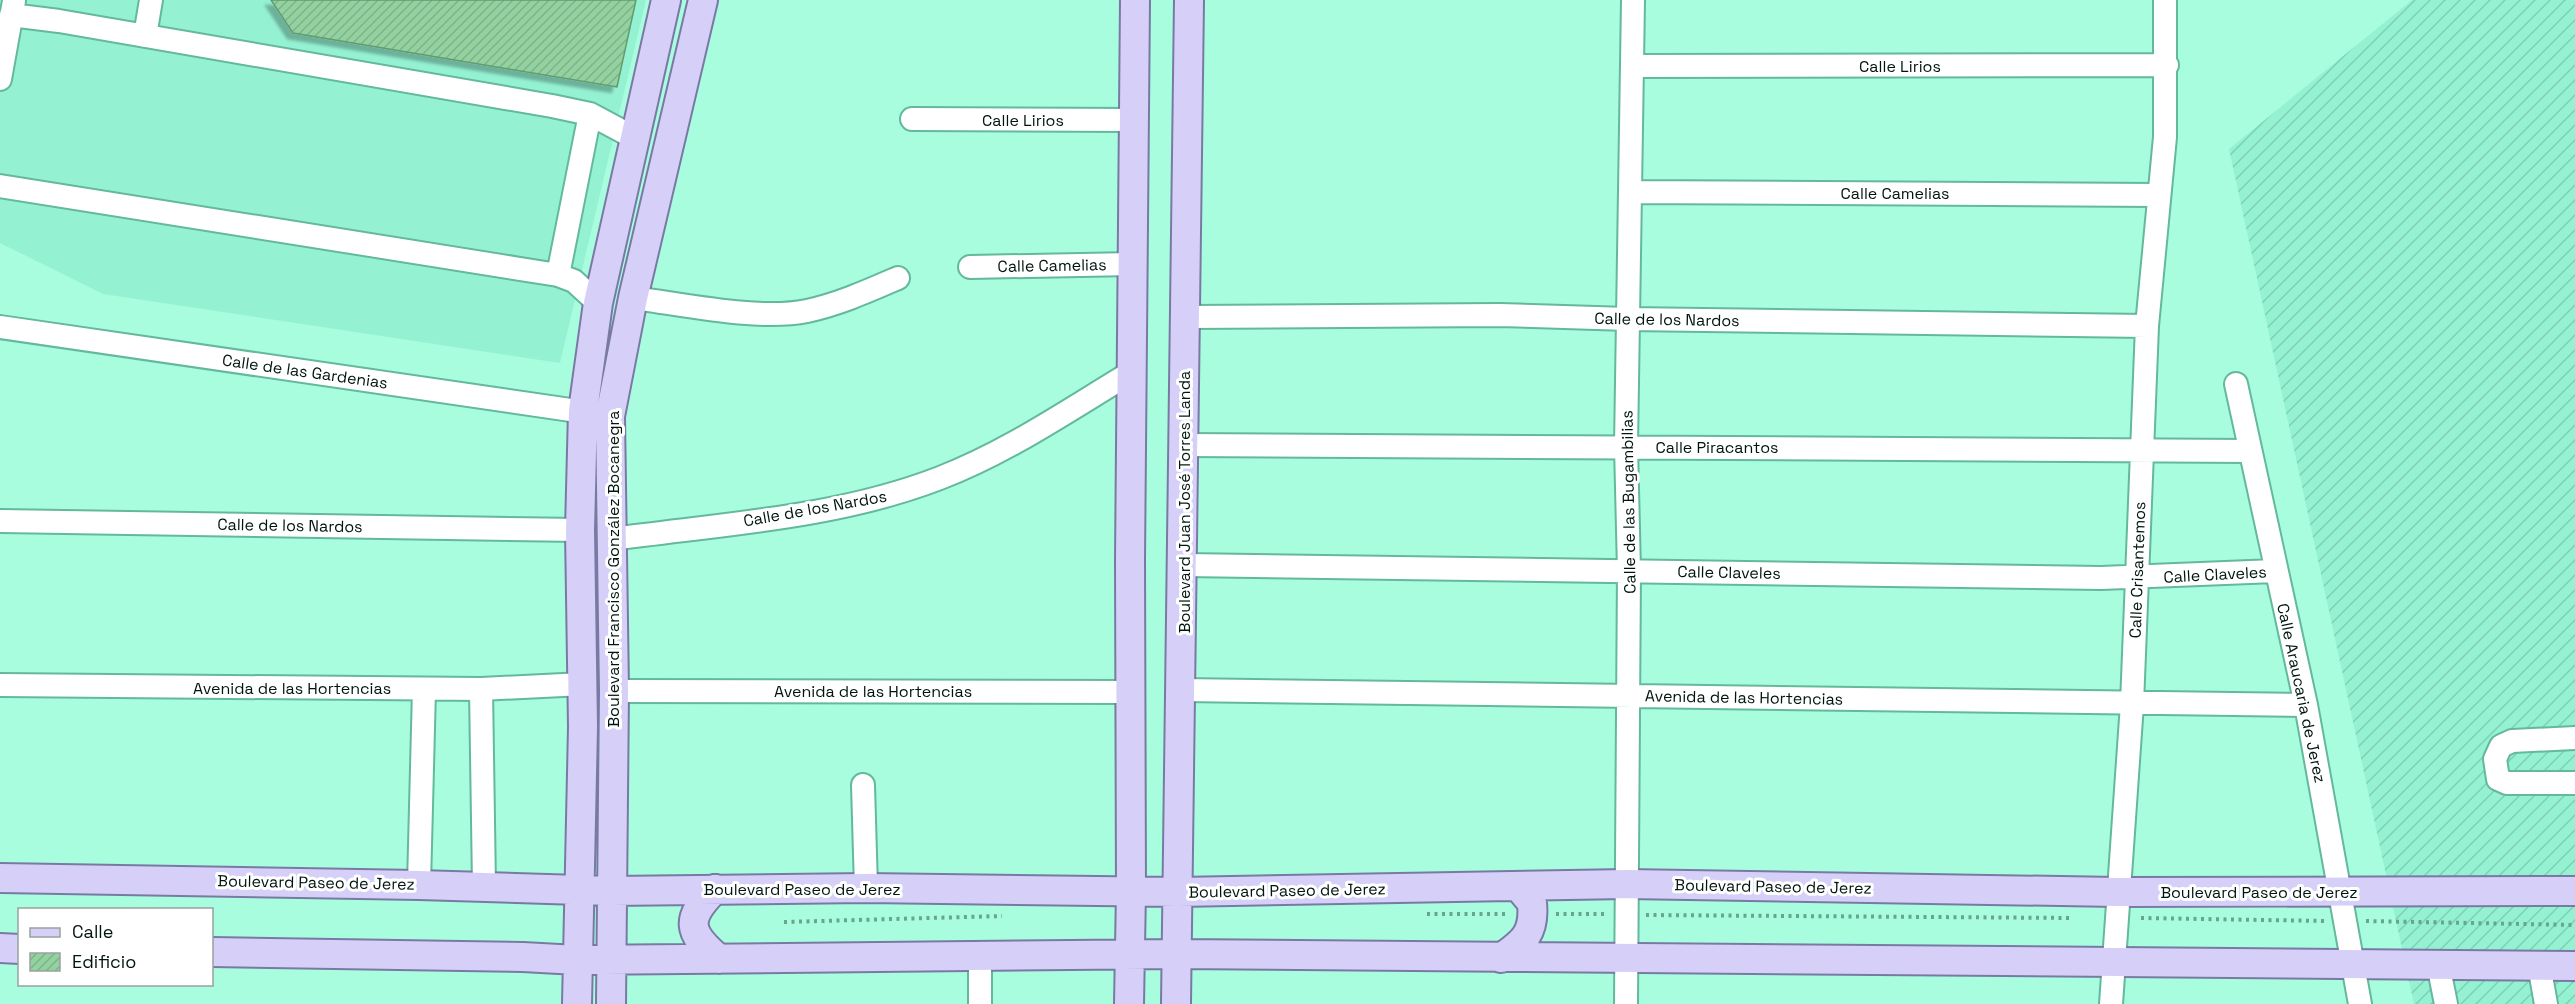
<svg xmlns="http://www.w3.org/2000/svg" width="2575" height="1004" font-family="'Space Grotesk',sans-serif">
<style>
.built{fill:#94f2d3}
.industrial{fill:url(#industrial-furrows)}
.building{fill:url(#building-hatch);stroke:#619c6f;stroke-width:1.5;filter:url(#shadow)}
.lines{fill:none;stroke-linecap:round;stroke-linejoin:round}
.minor-casing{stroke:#64b89d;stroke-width:26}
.major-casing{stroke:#797aa4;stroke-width:32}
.path{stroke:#68a590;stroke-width:4;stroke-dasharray:3 4.5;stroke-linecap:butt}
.minor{stroke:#fff;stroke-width:22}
.major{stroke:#d6d0f8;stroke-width:28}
.labels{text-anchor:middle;stroke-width:6;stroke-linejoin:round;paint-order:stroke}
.street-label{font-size:16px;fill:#00150e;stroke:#fff}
</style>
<defs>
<pattern id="industrial-furrows" width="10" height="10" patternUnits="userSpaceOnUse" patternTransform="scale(1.5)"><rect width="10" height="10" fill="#94f2d3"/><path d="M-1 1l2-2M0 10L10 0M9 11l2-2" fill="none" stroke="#7ecfb4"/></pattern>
<pattern id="building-hatch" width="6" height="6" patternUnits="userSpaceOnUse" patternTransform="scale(1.5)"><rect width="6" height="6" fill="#94d1a1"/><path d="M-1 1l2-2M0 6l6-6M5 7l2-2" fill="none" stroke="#7eb389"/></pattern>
<filter id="shadow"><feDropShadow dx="-5.5" dy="5.5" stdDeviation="1.5" flood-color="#0004"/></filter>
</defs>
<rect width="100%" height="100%" fill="#a8fddf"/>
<path class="built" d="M 0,0 L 646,0 L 560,363 L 103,294 L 0,243 Z"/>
<path class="industrial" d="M 2412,0 L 2575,0 L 2575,1004 L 2414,1004 L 2229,149 Z"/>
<path class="building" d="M 271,0 L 636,0 L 617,87 L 293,33 Z"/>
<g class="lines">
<defs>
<path id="minor" d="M 11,15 L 59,21 L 552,106 L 590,114 L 633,137
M 145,36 L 151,0
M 1632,66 L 2167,65
M 0,79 L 14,1
M 912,119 L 1134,120
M 0,186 L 558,275 L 574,281 L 598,303
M 1631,192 L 2158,195
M 970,267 L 1133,264
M 558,275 L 590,114
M 633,298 C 683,304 758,321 807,311 C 839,304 868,291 898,278
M 1186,317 L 1500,315 L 1628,319 L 2147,326
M 0,327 L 598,414
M 2236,384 L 2306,705 L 2360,1004
M 1184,445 L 2250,451
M 0,521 L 580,530
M 613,539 C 722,524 837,518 940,478 C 1008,452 1070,409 1132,372
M 1184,565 L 2101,578 L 2275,571
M 0,685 L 481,689 L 583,684
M 481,689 L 484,886
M 1182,690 L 2306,705
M 614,691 L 1132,692
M 2575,738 L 2512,741 L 2501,746 L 2495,759 L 2498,779 L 2507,783 L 2575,783
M 863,785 L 866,888
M 419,885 L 424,689
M 2438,964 L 2446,1004
M 2539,965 L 2546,1004
M 980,1004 L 980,957
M 1626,1004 L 1629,571 L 1626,446 L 1633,0
M 2111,1004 L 2132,704 L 2147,326 L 2165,137 L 2165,0"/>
<path id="major" d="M 0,878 L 419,885 L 611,891 L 866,888 L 1178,892 L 1627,884 L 2117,892 L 2575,891
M 715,889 C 685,919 687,932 719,959
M 0,948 L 20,949
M 212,952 L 523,957 L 577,960 L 1177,954 L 2575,966
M 1501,958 C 1524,942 1535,933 1532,903 L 1518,886
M 577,1004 L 583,727 L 580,530 L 583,411 L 598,303 L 666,0
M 611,1004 L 614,691 L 610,416 L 633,298 L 703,0
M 1129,1004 L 1131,891 L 1130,560 L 1135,0
M 1176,1004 L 1189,0"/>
</defs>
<use href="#minor" class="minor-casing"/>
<use href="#major" class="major-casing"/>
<path class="path" d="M 1427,914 L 1509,914
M 1556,914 L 1608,914
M 1646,915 L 2073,918
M 2141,918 L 2325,921
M 2366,921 L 2575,925
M 784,922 L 1002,916"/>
<use href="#minor" class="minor"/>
<use href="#major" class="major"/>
</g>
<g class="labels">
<g class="street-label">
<text x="1900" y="72">Calle Lirios</text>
<text x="1023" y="126">Calle Lirios</text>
<text x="1895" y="199">Calle Camelias</text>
<text transform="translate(1052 265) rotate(-1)" y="6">Calle Camelias</text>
<text transform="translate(1667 319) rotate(1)" y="6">Calle de los Nardos</text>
<text transform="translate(305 371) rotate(8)" y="6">Calle de las Gardenias</text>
<text x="1717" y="453">Calle Piracantos</text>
<text transform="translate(1184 502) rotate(-90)" y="6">Boulevard Juan José Torres Landa</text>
<text transform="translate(1628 502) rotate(-91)" y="6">Calle de las Bugambilias</text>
<text transform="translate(815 508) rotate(-10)" y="6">Calle de los Nardos</text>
<text transform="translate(290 525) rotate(1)" y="6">Calle de los Nardos</text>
<text transform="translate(613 569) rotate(-90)" y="6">Boulevard Francisco González Bocanegra</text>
<text transform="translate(2137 570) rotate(-88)" y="6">Calle Crisantemos</text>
<text transform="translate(1729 572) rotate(1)" y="6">Calle Claveles</text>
<text transform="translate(2215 574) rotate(-3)" y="6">Calle Claveles</text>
<text x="292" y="694">Avenida de las Hortencias</text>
<text x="873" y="697">Avenida de las Hortencias</text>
<text transform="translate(2302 693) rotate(78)" y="6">Calle Araucaria de Jerez</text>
<text transform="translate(1744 697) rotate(1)" y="6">Avenida de las Hortencias</text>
<text transform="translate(316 882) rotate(1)" y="6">Boulevard Paseo de Jerez</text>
<text transform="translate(1773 886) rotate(1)" y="6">Boulevard Paseo de Jerez</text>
<text x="802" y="895">Boulevard Paseo de Jerez</text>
<text transform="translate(1287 890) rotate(-1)" y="6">Boulevard Paseo de Jerez</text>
<text x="2259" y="898">Boulevard Paseo de Jerez</text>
</g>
</g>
<rect x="18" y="908" width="195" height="78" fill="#ffffff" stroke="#99a19f" stroke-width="1.5"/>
<rect x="30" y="928" width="30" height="9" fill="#d6d0f8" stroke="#99a19f" stroke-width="1.5"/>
<text x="72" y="938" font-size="18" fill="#00150e">Calle</text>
<rect x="30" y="953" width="30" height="18" fill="url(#building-hatch)" stroke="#99a19f" stroke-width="1.5"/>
<text x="72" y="968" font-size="18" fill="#00150e">Edificio</text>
</svg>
